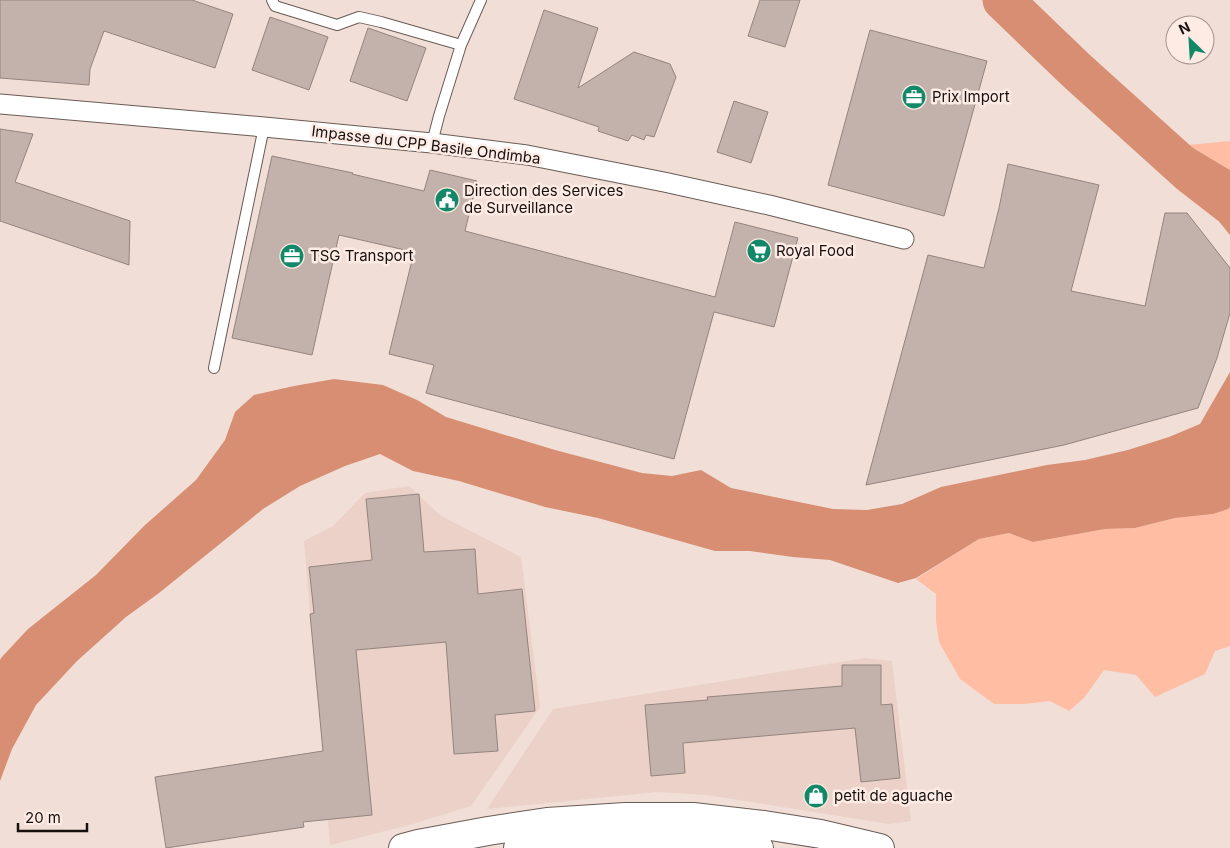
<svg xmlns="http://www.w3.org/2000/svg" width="1230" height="848" font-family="Inter,sans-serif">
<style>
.built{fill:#ebd1c7}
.green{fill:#ffbda4}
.water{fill:#d78e72}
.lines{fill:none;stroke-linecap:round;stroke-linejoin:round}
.river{stroke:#d78e72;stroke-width:41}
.building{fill:#c3b2ab;stroke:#94847e}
.service-casing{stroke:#6a5b55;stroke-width:12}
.minor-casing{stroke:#6a5b55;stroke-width:21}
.primary-casing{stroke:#6a5b55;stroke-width:30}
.service{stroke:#fff;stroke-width:10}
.minor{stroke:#fff;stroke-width:19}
.primary{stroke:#fff;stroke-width:28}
.labels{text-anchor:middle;stroke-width:5;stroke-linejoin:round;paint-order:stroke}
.poi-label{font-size:15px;fill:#16100e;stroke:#fdebe4;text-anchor:start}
.street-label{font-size:15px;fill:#16100e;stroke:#fdebe4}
</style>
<rect width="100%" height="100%" fill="#f0ded7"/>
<path class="built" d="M 409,486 L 441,516 L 521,557 L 540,707 L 471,806 L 413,824 L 330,845 L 304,541 L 333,526 L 365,493 Z
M 865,658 L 892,661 L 911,821 L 889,824 L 708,795 L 657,792 L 487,809 L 553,709 Z"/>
<path class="green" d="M 1230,141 L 1230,170 L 1188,145 Z
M 1230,507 L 1230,646 L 1215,651 L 1205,674 L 1155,697 L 1136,675 L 1104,670 L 1084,698 L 1069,711 L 1050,701 L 1025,704 L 994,704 L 960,679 L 939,642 L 936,621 L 936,594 L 916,579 L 979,539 L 1009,533 L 1033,542 L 1105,529 L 1135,528 L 1175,518 L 1213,514 Z"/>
<path class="water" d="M 1188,145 L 1230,170 L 1230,235 L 1208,208 L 1189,196 L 1176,184 Z
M 1230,372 L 1230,507 L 1228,509 L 1213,514 L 1175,518 L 1135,528 L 1105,529 L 1033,542 L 1009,533 L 979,539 L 916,578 L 898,583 L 830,560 L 793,557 L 750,551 L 715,551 L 598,518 L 545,507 L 459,481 L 413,471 L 380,454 L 345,466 L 300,486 L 263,509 L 159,593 L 126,617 L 77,661 L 36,705 L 12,749 L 0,781 L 0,660 L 1,658 L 28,629 L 96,575 L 144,526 L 196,480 L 225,440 L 235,412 L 254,395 L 294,386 L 334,379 L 383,385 L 417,400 L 446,417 L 555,450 L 642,473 L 672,476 L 701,470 L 731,488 L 833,509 L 867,510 L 902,504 L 941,487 L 1047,465 L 1085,460 L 1128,450 L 1169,437 L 1200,424 Z"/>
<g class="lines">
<path class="river" d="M 1003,0 L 1077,71 L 1190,173 L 1230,204"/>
</g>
<path class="building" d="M 0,0 L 192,0 L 233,14 L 215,68 L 104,31 L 90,69 L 89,85 L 0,78 Z
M 760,0 L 800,0 L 785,47 L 748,36 Z
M 544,10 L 598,28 L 578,88 L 634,52 L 670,64 L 676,77 L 654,137 L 646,135 L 644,140 L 632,135 L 628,141 L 598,131 L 599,127 L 514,99 Z
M 270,17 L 328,37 L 309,90 L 252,70 Z
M 368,28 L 426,48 L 407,101 L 350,81 Z
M 870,30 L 987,61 L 944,216 L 828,185 Z
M 734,101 L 768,112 L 751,163 L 717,152 Z
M 0,129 L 33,134 L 15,182 L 130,221 L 129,265 L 0,221 Z
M 272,156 L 353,173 L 352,174 L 424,191 L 430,170 L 477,181 L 465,231 L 715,297 L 735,222 L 798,238 L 774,327 L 714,312 L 674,459 L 426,393 L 434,365 L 389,354 L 414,252 L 339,235 L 312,355 L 232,338 Z
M 1008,164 L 1099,185 L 1071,291 L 1145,306 L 1165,213 L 1187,213 L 1230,268 L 1230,313 L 1217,358 L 1198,408 L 1064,445 L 866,485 L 928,255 L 984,268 L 999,208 Z
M 419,494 L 424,552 L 475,549 L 478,594 L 522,589 L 535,711 L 495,715 L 498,751 L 454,754 L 446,642 L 356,650 L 372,815 L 303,822 L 304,827 L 166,848 L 155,777 L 323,751 L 310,614 L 314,613 L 309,567 L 372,560 L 366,499 Z
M 842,665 L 881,665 L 881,705 L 892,704 L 900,778 L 861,782 L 855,728 L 683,743 L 685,773 L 651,776 L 645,705 L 708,700 L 707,697 L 842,686 Z"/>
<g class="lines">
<defs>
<path id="service" d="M 272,0 L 275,6 L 337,25 L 359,17 L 381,22 L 461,45
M 432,143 L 439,116 L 461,45 L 481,0
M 214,368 L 264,127"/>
<path id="minor" d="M 0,104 L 264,127 L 432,143 L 527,155 L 664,182 L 769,205 L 904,239"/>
<path id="primary" d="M 403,848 L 418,844 L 488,831 L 547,822 L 625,817 L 693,817 L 764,825 L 821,834 L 880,848
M 518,848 C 533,845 548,844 564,843 C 629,836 694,838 759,848"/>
</defs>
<use href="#service" class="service-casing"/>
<use href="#minor" class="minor-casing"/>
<use href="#primary" class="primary-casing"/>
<use href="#service" class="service"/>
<use href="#minor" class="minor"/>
<use href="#primary" class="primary"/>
</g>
<defs>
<symbol id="office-disc" viewBox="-11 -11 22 22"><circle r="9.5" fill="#128869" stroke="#fdebe4"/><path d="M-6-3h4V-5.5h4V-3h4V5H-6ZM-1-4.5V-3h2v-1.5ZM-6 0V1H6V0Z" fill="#fff"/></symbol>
<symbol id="civic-disc" viewBox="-11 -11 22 22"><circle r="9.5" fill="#128869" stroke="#fdebe4"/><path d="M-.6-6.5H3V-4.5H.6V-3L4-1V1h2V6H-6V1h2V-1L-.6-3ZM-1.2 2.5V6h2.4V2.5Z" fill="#fff"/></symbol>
<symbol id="supermarket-disc" viewBox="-11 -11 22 22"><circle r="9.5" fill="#128869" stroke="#fdebe4"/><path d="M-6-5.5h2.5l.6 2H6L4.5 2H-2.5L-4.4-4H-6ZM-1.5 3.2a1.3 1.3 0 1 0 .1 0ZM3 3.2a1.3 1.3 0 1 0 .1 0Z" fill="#fff"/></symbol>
<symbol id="shop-disc" viewBox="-11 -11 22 22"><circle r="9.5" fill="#128869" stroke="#fdebe4"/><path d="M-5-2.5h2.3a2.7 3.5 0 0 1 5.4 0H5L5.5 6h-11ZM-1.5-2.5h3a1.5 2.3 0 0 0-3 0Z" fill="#fff"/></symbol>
</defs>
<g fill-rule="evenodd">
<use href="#office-disc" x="900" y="83" width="28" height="28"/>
<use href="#civic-disc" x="433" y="186" width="28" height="28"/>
<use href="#supermarket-disc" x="745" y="237" width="28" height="28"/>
<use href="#office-disc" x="278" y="242" width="28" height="28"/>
<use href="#shop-disc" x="802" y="782" width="28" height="28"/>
</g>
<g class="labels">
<g class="poi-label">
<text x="932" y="102">Prix Import</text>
<text x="464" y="196">Direction des Services<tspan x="464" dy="17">de Surveillance</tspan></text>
<text x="776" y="256">Royal Food</text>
<text x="310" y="261">TSG Transport</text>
<text x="834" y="801">petit de aguache</text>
</g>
<g class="street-label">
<text transform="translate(426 145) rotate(7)" y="5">Impasse du CPP Basile Ondimba</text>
</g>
</g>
<g transform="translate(1190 40) rotate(335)"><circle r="24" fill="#fdebe4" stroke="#a1938e"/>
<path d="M0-4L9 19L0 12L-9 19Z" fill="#128869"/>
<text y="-8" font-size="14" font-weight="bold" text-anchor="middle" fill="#16100e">N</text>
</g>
<path d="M18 823v8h69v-8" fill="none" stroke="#16100e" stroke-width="2.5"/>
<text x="25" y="823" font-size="15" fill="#16100e" stroke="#fdebe4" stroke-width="4" paint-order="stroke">20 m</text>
</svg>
